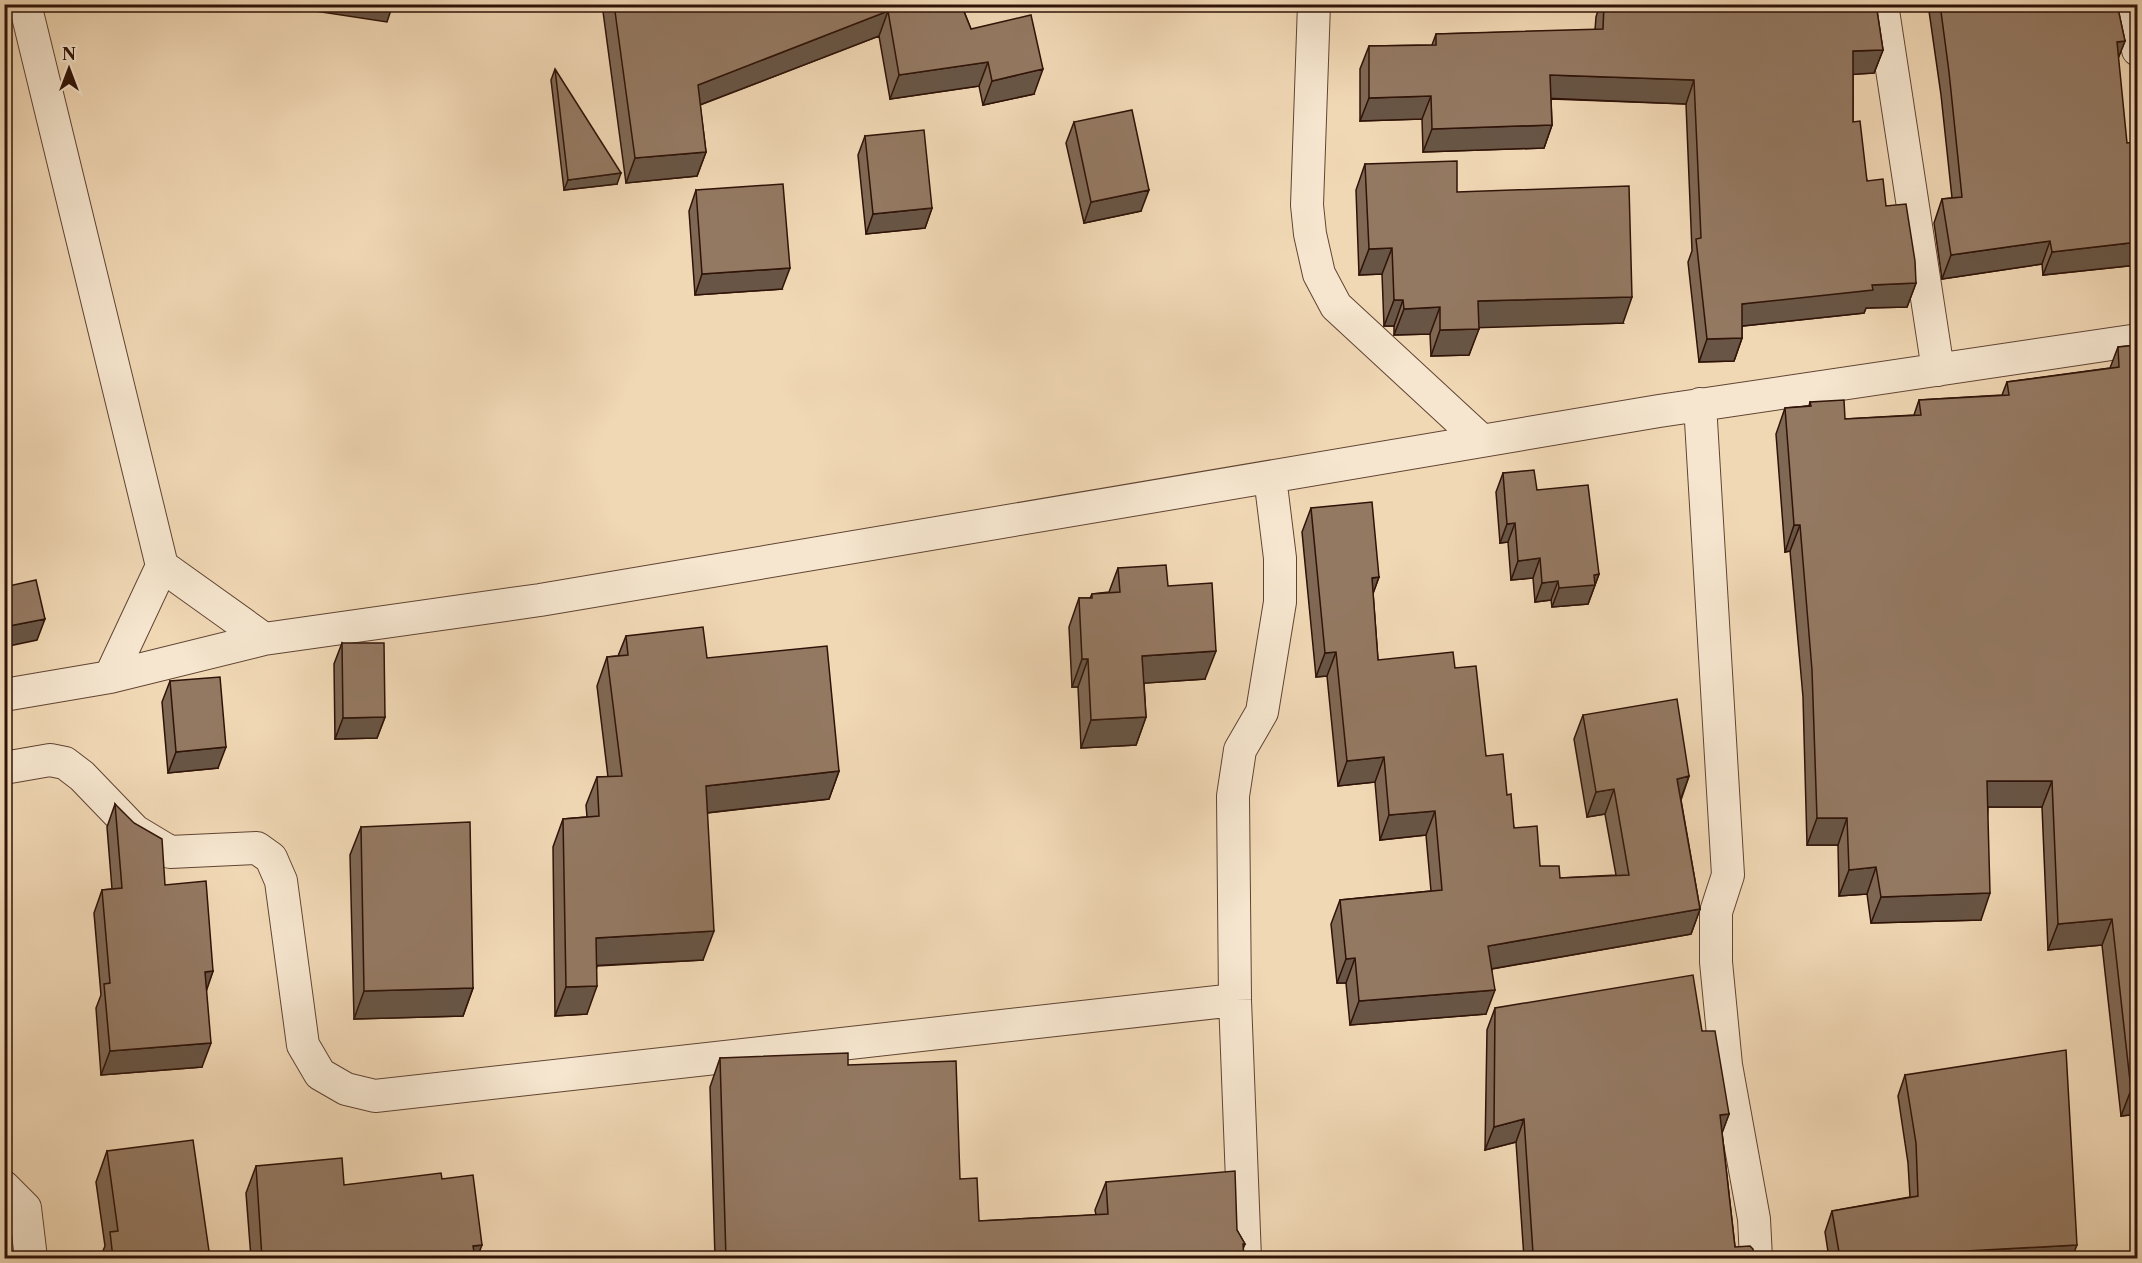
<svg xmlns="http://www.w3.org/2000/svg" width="2142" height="1263" font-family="'Libre Caslon Text',serif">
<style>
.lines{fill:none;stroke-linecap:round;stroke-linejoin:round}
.minor-casing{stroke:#604433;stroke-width:34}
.minor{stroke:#f6e6cf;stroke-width:32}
.wall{fill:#7f6854;stroke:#2f1308;stroke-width:1.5}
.shaded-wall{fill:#685545;stroke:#2f1308;stroke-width:1.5}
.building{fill:#947962;stroke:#2f1308;stroke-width:1.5}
</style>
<rect width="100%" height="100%" fill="#f1d8b5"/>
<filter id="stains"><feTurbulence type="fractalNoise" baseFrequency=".00333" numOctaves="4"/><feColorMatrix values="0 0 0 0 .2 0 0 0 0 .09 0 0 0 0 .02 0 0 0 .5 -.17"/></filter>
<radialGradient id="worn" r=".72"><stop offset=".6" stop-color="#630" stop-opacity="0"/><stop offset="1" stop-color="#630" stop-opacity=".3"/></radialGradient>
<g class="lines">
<defs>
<path id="minor" d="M 25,4 L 162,566 L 110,677
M 1314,4 L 1307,205 L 1310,234 L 1319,274 L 1336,306 L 1482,441
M 1882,4 L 1938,370
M 2130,4 L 2138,50
M 1700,404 L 1728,875 L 1716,912 L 1716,962 L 1726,1065 L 1754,1219 L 1756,1258
M 162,566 L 264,639
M 4,695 L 110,677 L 264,639 L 540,600 L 1659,411 L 2138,340
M 4,768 L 50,760 L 65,763 L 82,776 L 135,831 L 170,852 L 257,848 L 271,858 L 281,881 L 303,1045 L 320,1074 L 346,1089 L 375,1096 L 1235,1000
M 4,1187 L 25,1208 L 31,1258
M 1245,1258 L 1235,1000 L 1233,796 L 1240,750 L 1262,712 L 1280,602 L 1280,558 L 1270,477"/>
</defs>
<use href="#minor" class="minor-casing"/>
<use href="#minor" class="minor"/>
</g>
<path class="wall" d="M 602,4 L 961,4 L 971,29 L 1034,94 L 983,105 L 979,86 L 890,99 L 879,36 L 700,105 L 706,152 L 697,176 L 626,183 Z
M 1600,4 L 1876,4 L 1883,50 L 1874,73 L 1853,74 L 1853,122 L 1867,181 L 1886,206 L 1916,283 L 1907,307 L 1866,308 L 1864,313 L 1742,326 L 1742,338 L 1734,361 L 1699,362 L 1688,262 L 1692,251 L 1686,104 L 1551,99 L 1552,125 L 1544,148 L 1423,152 L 1422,119 L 1360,121 L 1360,69 L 1369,46 L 1432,45 L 1436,34 L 1595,30 L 1596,17 Z
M 1928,4 L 2117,4 L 2125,41 L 2118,58 L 2137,265 L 2043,275 L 2042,264 L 1942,279 L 1934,223 L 1942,199 L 1952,198 L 1941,95 Z
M 555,69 L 617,184 L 564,190 L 551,80 Z
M 1074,122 L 1141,211 L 1084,223 L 1066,143 Z
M 865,136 L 932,208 L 925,228 L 866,234 L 858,155 Z
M 1365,164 L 1457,192 L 1623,323 L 1479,327 L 1469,355 L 1431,356 L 1430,334 L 1394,335 L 1394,326 L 1384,326 L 1382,274 L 1359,275 L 1356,190 Z
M 696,190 L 782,289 L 695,295 L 689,211 Z
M 2138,345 L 2138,1114 L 2121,1116 L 2102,945 L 2048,950 L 2042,807 L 1988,807 L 1981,920 L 1871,923 L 1867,894 L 1839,896 L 1838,845 L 1807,845 L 1803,697 L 1790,551 L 1785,552 L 1776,434 L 1785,408 L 1809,406 L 1810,402 L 1845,419 L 1914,415 L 1919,400 L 2002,395 L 2007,382 L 2110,368 L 2118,347 Z
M 1503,473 L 1537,490 L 1599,574 L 1588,604 L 1552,607 L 1551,600 L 1535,602 L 1533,578 L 1511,580 L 1508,542 L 1500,543 L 1496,492 Z
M 1311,508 L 1379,577 L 1373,593 L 1378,660 L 1455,668 L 1486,756 L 1507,795 L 1514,828 L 1540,866 L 1560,878 L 1616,875 L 1605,814 L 1587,817 L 1574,739 L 1583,715 L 1689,776 L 1681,800 L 1700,909 L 1691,934 L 1492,969 L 1486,1014 L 1350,1025 L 1346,983 L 1337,983 L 1331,924 L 1340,900 L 1431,891 L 1426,835 L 1380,840 L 1375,782 L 1338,786 L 1327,676 L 1316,677 L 1302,532 Z
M 1118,568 L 1168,586 L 1205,679 L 1144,683 L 1146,717 L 1136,745 L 1081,748 L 1078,687 L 1072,687 L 1069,627 L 1079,598 L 1090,598 L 1092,594 L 1109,592 Z
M 626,636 L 707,658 L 839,771 L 829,799 L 707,813 L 703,960 L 597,966 L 587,1014 L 555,1016 L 553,847 L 563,819 L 587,817 L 586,805 L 597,777 L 608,777 L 597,686 L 607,657 L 618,656 Z
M 342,643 L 385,717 L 377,738 L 335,739 L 334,664 Z
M 170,681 L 218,768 L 168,773 L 162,702 Z
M 115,804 L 165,885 L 213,971 L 206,990 L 202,1067 L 101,1075 L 96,1008 L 101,995 L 94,913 L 102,890 L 112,889 L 107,827 Z
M 361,827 L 473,988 L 463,1016 L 354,1019 L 350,855 Z
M 1495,1008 L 1702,1031 L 1729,1114 L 1722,1132 L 1735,1247 L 1754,1258 L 1524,1258 L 1516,1142 L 1485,1150 L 1487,1030 Z
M 720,1058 L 848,1065 L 960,1179 L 979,1221 L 1096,1215 L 1095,1210 L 1106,1182 L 1237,1230 L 1245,1244 L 1243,1249 L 1244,1258 L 715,1258 L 710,1087 Z
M 1905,1075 L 2072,1258 L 1829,1258 L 1825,1232 L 1832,1211 L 1910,1197 L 1908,1163 L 1898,1096 Z
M 107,1151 L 210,1258 L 100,1258 L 105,1246 L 96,1182 Z
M 256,1166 L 344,1185 L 442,1179 L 477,1258 L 251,1258 L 246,1193 Z"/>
<path class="shaded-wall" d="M 269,4 L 393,4 L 387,22 Z
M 888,11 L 879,36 L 689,109 L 698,85 Z
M 2125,41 L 2116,64 L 2117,42 Z
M 1883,50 L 1874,73 L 1845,75 L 1853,51 Z
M 988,62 L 979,86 L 890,99 L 899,75 Z
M 1043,69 L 1034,94 L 983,105 L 992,81 Z
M 1550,75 L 1694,80 L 1686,104 L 1542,98 Z
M 1431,96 L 1422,119 L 1360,121 L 1369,98 Z
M 1552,125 L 1544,148 L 1423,152 L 1432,129 Z
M 706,152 L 697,176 L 626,183 L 635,158 Z
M 621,173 L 617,184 L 564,190 L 568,180 Z
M 1149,190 L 1141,211 L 1084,223 L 1091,202 Z
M 932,208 L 925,228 L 866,234 L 873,214 Z
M 2050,241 L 2042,264 L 1942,279 L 1951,255 Z
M 2138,242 L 2137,265 L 2043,275 L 2052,252 Z
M 1392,248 L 1382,274 L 1359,275 L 1369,249 Z
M 790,268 L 782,289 L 695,295 L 702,274 Z
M 1916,283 L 1907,307 L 1866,308 L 1864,313 L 1733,327 L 1742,304 L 1872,285 Z
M 1632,297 L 1623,323 L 1469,328 L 1478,301 Z
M 1394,300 L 1403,300 L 1394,326 L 1384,326 Z
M 1440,307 L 1430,334 L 1394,335 L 1404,309 Z
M 1479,329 L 1469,355 L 1431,356 L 1440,330 Z
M 1742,338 L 1734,361 L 1699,362 L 1707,339 Z
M 1515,523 L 1508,542 L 1500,543 L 1507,524 Z
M 1794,525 L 1800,525 L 1790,551 L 1785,552 Z
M 1540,558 L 1533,578 L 1511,580 L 1518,561 Z
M 1599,574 L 1588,604 L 1552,607 L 1559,588 L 1594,575 Z
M 1379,577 L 1370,602 L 1372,578 Z
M 1558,581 L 1551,600 L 1535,602 L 1542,583 Z
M 45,619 L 37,640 L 4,647 L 4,627 Z
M 1216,651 L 1205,679 L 1132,684 L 1142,656 Z
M 1336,652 L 1327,676 L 1316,677 L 1325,653 Z
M 1082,659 L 1088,659 L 1078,687 L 1072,687 Z
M 385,717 L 377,738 L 335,739 L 343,718 Z
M 1146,717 L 1136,745 L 1081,748 L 1091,720 Z
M 226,747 L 218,768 L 168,773 L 176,752 Z
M 1384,757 L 1375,782 L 1338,786 L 1347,761 Z
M 839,771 L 829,799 L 696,814 L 706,786 Z
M 1689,776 L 1680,801 L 1677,779 Z
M 1987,781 L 2052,781 L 2042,807 L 1978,807 Z
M 1614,789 L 1605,814 L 1587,817 L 1596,792 Z
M 1435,811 L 1426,835 L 1380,840 L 1389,815 Z
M 1817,818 L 1847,818 L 1838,845 L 1807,845 Z
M 1876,867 L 1867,894 L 1839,896 L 1849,870 Z
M 1990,893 L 1981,920 L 1871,923 L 1881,897 Z
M 1700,909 L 1691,934 L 1479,971 L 1488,946 Z
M 2112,919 L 2102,945 L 2048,950 L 2058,924 Z
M 714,931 L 703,960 L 586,966 L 596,938 Z
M 1355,958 L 1346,983 L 1337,983 L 1346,959 Z
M 213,971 L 205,995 L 205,972 Z
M 597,986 L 587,1014 L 555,1016 L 566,987 Z
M 473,988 L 463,1016 L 354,1019 L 364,991 Z
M 1495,990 L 1486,1014 L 1350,1025 L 1359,1001 Z
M 211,1043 L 202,1067 L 101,1075 L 110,1051 Z
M 2138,1089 L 2138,1114 L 2121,1116 L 2131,1090 Z
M 1729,1114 L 1721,1136 L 1720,1115 Z
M 1524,1119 L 1516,1142 L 1485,1150 L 1494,1127 Z
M 482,1245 L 477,1258 L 469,1258 L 473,1246 Z
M 2077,1245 L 2072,1258 L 1893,1258 L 1894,1255 Z"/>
<path class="building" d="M 614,4 L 961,4 L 971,29 L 1031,15 L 1043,69 L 992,81 L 988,62 L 899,75 L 888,11 L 698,85 L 706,152 L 635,158 Z
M 1604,4 L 1876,4 L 1883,50 L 1853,51 L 1853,122 L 1860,121 L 1867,181 L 1883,179 L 1886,206 L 1906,204 L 1915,261 L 1916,283 L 1872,285 L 1873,290 L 1742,304 L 1742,338 L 1707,339 L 1696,239 L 1701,238 L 1694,80 L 1550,75 L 1552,125 L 1432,129 L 1431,96 L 1369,98 L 1369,46 L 1436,45 L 1436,34 L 1603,29 Z
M 1940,4 L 2117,4 L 2125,41 L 2117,42 L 2127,143 L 2134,142 L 2138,171 L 2138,242 L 2052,252 L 2050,241 L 1951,255 L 1942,199 L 1962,197 L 1949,72 Z
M 555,69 L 621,173 L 568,180 Z
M 1132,110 L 1149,190 L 1091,202 L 1074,122 Z
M 924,130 L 932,208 L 873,214 L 865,136 Z
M 1457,161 L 1457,192 L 1629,186 L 1632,297 L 1478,301 L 1479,329 L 1440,330 L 1440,307 L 1404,309 L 1403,300 L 1394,300 L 1392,248 L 1369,249 L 1365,164 Z
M 783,184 L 790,268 L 702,274 L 696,190 Z
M 2138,345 L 2138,1089 L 2131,1090 L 2112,919 L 2058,924 L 2052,781 L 1987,781 L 1990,893 L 1881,897 L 1876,867 L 1849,870 L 1847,818 L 1817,818 L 1812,670 L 1800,525 L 1794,525 L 1785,408 L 1811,406 L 1810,402 L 1844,400 L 1845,419 L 1921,415 L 1919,400 L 2009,395 L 2007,382 L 2119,367 L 2118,347 Z
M 1534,470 L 1537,490 L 1588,485 L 1599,574 L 1594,575 L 1595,585 L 1559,588 L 1558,581 L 1542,583 L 1540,558 L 1518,561 L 1515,523 L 1507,524 L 1503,473 Z
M 1372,502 L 1379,577 L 1372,578 L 1378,660 L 1453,652 L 1455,668 L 1476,666 L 1486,756 L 1503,754 L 1507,795 L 1511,794 L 1514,828 L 1537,826 L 1540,866 L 1559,866 L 1560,878 L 1629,875 L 1614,789 L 1596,792 L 1583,715 L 1677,699 L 1689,776 L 1677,779 L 1700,909 L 1488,946 L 1495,990 L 1359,1001 L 1355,958 L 1346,959 L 1340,900 L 1442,890 L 1435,811 L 1389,815 L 1384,757 L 1347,761 L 1336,652 L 1325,653 L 1311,508 Z
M 1166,565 L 1168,586 L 1212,583 L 1216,651 L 1142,656 L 1146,717 L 1091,720 L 1088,659 L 1082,659 L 1079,598 L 1092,598 L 1092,594 L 1120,592 L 1118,568 Z
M 36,580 L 45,619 L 4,627 L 4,587 Z
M 703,627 L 707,658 L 827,646 L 839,771 L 706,786 L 714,931 L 596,938 L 597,986 L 566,987 L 563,819 L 599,816 L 597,777 L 622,776 L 607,657 L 628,655 L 626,636 Z
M 342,643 L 384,643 L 385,717 L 343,718 Z
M 220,677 L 226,747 L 176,752 L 170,681 Z
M 115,804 L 134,823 L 162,839 L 165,885 L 206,881 L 213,971 L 205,972 L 211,1043 L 110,1051 L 104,984 L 110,983 L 102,890 L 122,888 Z
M 470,822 L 473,988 L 364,991 L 361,827 Z
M 1693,975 L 1702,1031 L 1715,1031 L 1729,1114 L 1720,1115 L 1735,1247 L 1750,1246 L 1753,1249 L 1754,1258 L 1535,1258 L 1533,1253 L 1524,1119 L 1494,1127 L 1495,1008 Z
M 2066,1050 L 2077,1245 L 1894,1255 L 1895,1258 L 1840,1258 L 1832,1211 L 1918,1196 L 1916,1143 L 1905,1075 Z
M 848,1053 L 848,1065 L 956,1061 L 960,1179 L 977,1178 L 979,1221 L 1108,1214 L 1106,1182 L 1235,1171 L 1237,1230 L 1245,1244 L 1243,1244 L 1244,1258 L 726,1258 L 720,1058 Z
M 193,1140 L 210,1258 L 113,1258 L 110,1232 L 118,1231 L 107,1151 Z
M 342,1158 L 344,1185 L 441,1173 L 442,1179 L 473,1175 L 482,1245 L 473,1246 L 475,1258 L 262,1258 L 256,1166 Z"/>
<rect width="2142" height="1263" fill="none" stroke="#f1d8b5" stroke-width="24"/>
<rect x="6" y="6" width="2130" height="1251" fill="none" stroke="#2f1308" stroke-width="3"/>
<rect x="12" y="12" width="2118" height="1239" fill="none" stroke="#2f1308" stroke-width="1.5"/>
<g transform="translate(69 69)" stroke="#f6e6cf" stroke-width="4.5" paint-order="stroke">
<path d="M0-4.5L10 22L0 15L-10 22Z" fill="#2f1308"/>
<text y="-9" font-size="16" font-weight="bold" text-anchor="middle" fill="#2f1308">N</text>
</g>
<rect width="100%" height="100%" filter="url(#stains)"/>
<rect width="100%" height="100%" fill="url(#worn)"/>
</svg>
